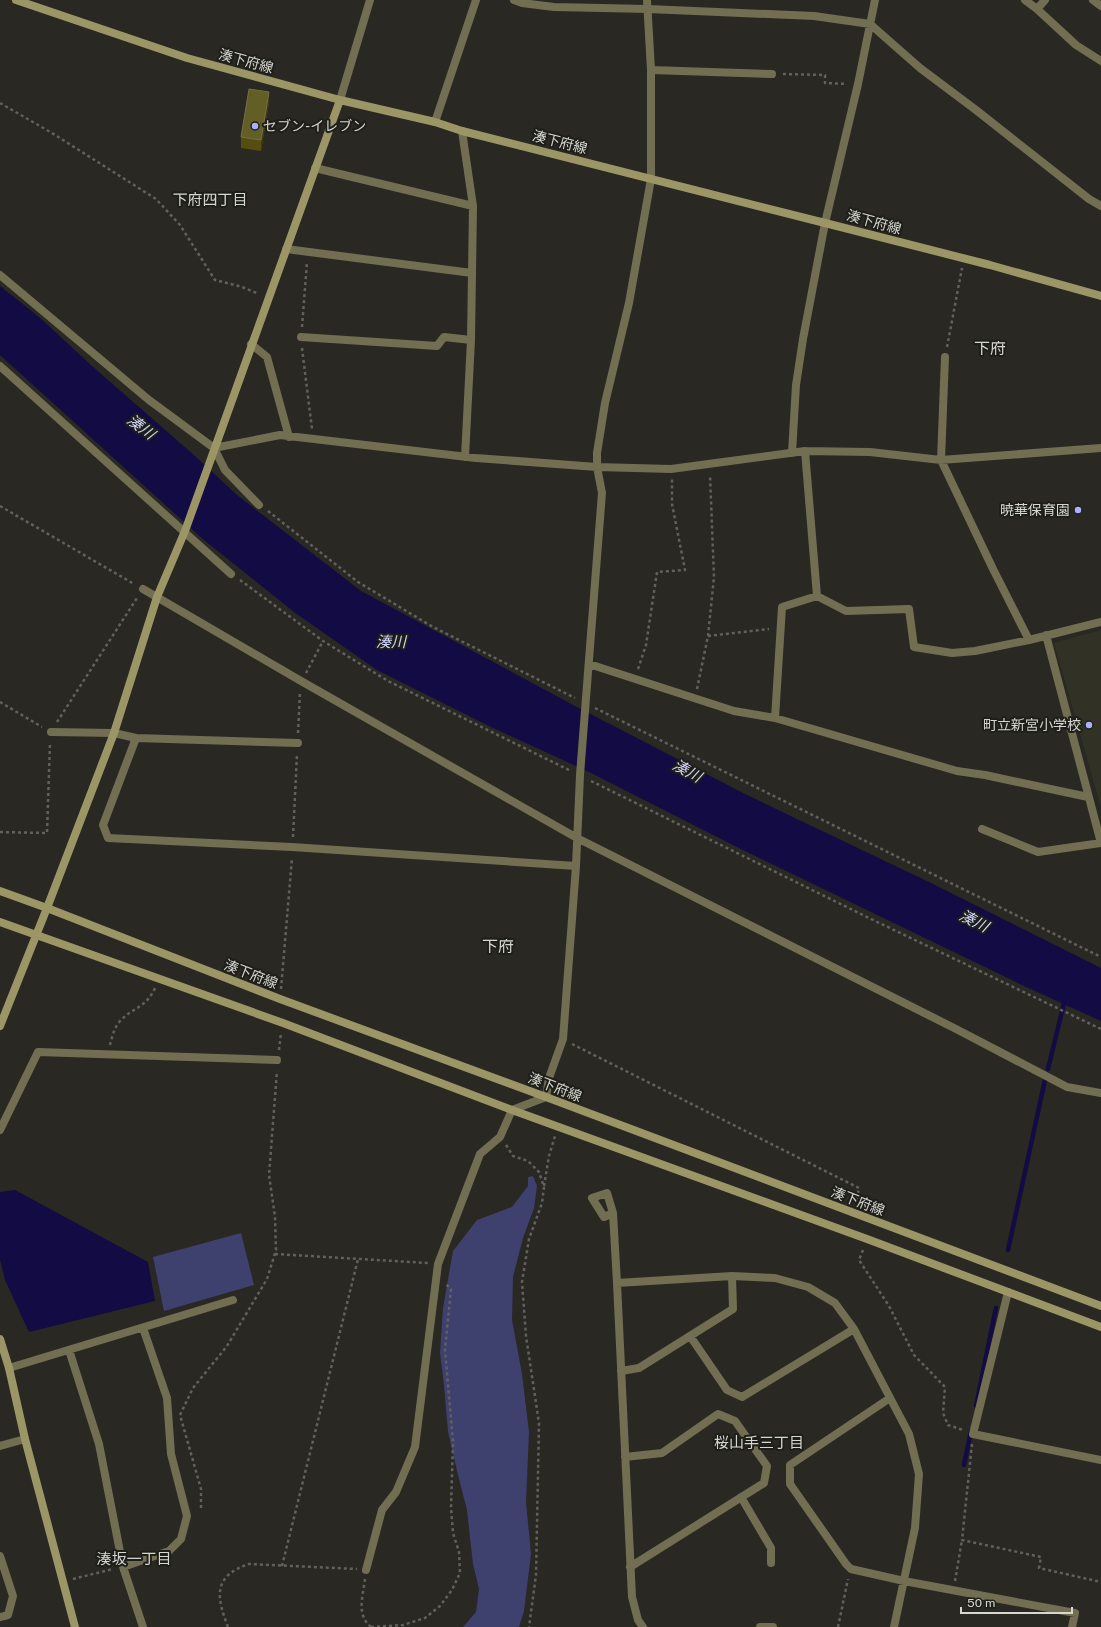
<svg xmlns="http://www.w3.org/2000/svg" width="1101" height="1627" font-family="'Public Sans','Noto Sans JP',sans-serif">
<style>
.built{fill:#323126}
.green{fill:#3e416d}
.water{fill:#130b43}
.lines{fill:none;stroke-linecap:round;stroke-linejoin:round}
.stream{stroke:#130b43;stroke-width:4.5}
.path{stroke:#62615d;stroke-width:2.5;stroke-dasharray:3 3;stroke-linecap:butt}
.lane{stroke:#726e51;stroke-width:8}
.street{stroke:#726e51;stroke-width:8}
.secondary{stroke:#9c9666;stroke-width:8}
.wall{fill:#564e11}
.shaded-wall{fill:#3e3910}
.building{fill:#635d26;stroke:#757041}
.poi-dot{fill:#a9b0fc;stroke:#1f1f19;stroke-width:1.5}
.labels{text-anchor:middle;stroke-width:4;stroke-linejoin:round;paint-order:stroke}
.street-label{font-size:14px;fill:#d6d6d2;stroke:#1f1f19}
.poi-label{font-size:14px;fill:#d6d6d2;stroke:#1f1f19;text-anchor:end}
.neighbourhood-label{font-size:15px;fill:#d6d6d2;stroke:#1f1f19}
.water-label{font-size:15px;font-style:italic;fill:#d3d7fc;stroke:#1f1f19}
.quarter-label{font-size:16px;fill:#d6d6d2;stroke:#1f1f19}
</style>
<rect width="100%" height="100%" fill="#292823"/>
<path class="built" d="M 1101,630 L 1101,807 L 1054,643 Z"/>
<path class="green" d="M 533,1176 L 537,1186 L 534,1208 L 523,1238 L 513,1277 L 512,1320 L 522,1374 L 529,1432 L 526,1502 L 531,1554 L 524,1611 L 519,1627 L 463,1627 L 476,1612 L 479,1589 L 473,1564 L 467,1510 L 458,1475 L 448,1432 L 444,1385 L 440,1353 L 443,1308 L 453,1251 L 477,1220 L 512,1207 L 528,1186 L 528,1177 Z
M 241,1233 L 254,1285 L 164,1311 L 153,1257 Z"/>
<path class="water" d="M 0,286 L 39,317 L 92,366 L 195,456 L 237,495 L 361,591 L 575,706 L 745,794 L 933,884 L 1101,968 L 1101,1021 L 1024,986 L 741,849 L 589,772 L 491,727 L 377,670 L 294,612 L 204,540 L 0,355 Z
M 15,1190 L 148,1262 L 155,1301 L 29,1332 L 5,1280 L 0,1260 L 0,1192 Z"/>
<g class="lines">
<path class="stream" d="M 1048,1069 L 1065,999
M 1008,1250 L 1045,1080
M 976,1406 L 996,1308
M 964,1465 L 971,1431"/>
<path class="path" d="M 783,74 L 825,75 L 825,83 L 847,84
M 0,103 L 52,133 L 156,199 L 180,225 L 215,280 L 242,287 L 259,294
M 302,327 L 307,262
M 947,347 L 962,268
M 302,348 L 312,429
M 0,506 L 134,584
M 268,511 L 358,582 L 433,627 L 575,698
M 240,580 L 323,641 L 388,681 L 571,771
M 708,636 L 769,629
M 638,669 L 646,645 L 657,572 L 685,570 L 672,504 L 672,479
M 306,673 L 323,641
M 697,689 L 708,636 L 714,577 L 710,475
M 0,702 L 42,727
M 595,708 L 1101,957
M 57,722 L 137,598
M 298,733 L 300,692
M 591,781 L 871,919 L 1101,1029
M 0,832 L 47,833 L 50,743
M 293,837 L 297,754
M 281,989 L 292,858
M 572,1044 L 859,1188 L 856,1202
M 110,1045 C 112,1037 114,1028 120,1021 C 132,1008 146,1008 155,988
M 279,1050 L 281,1033
M 506,1145 L 513,1156 L 528,1161 L 539,1172 L 544,1187 L 542,1203 L 529,1239 L 522,1282 L 526,1336 L 539,1423 L 536,1575 L 529,1627
M 544,1186 L 549,1156 L 555,1136
M 863,1250 L 859,1260 L 889,1306 L 914,1355 L 945,1387 L 943,1413 L 948,1425 L 963,1430
M 275,1254 L 428,1263
M 972,1444 L 962,1540 L 1041,1557 L 1039,1568 L 1101,1582
M 201,1508 L 201,1489 L 180,1415 L 193,1388 L 227,1346 L 267,1279 L 276,1250 L 275,1217 L 269,1175 L 277,1071
M 282,1566 L 358,1259
M 73,1579 L 113,1569
M 365,1579 C 363,1596 356,1615 371,1627
M 955,1581 L 962,1540
M 228,1627 C 216,1596 213,1576 249,1564 L 357,1569
M 371,1627 L 403,1625 L 425,1618 L 440,1606 L 452,1590 L 460,1573 L 459,1552 L 453,1533 L 451,1508 L 453,1441 L 445,1350 L 451,1289 L 446,1284
M 838,1627 L 848,1579"/>
<path class="lane" d="M 366,1570 L 382,1510 L 396,1492 L 415,1447 L 438,1264 L 480,1154 L 500,1137 L 512,1110 L 546,1097"/>
<path class="street" d="M 514,0 L 522,3 L 554,7 L 648,9 L 814,16 L 870,24 L 920,68 L 976,110 L 1089,199 L 1101,206
M 1025,0 L 1037,9 L 1076,45 L 1101,61
M 1093,0 L 1101,6
M 1037,9 L 1045,0
M 651,70 L 772,74
M 340,100 L 370,0
M 435,122 L 476,0
M 462,131 L 473,206
M 315,168 L 473,206 L 472,273
M 286,249 L 472,273 L 471,340 L 444,337 L 437,346 L 301,337
M 0,275 L 149,400 L 214,448 L 225,470 L 259,505
M 251,344 L 267,357 L 289,437
M 945,357 L 941,460 L 993,569 L 1029,640
M 0,366 L 231,574
M 214,448 L 280,435 L 476,458 L 597,467 L 671,469 L 805,451 L 870,452 L 941,460 L 1101,448
M 805,451 L 817,596 L 846,611 L 909,609 L 914,647 L 952,653 L 975,651 L 1029,640 L 1101,622
M 792,453 L 796,385 L 803,339 L 825,223 L 858,84 L 875,0
M 465,457 L 471,340
M 143,589 L 301,681 L 577,838 L 958,1030 L 1067,1087 L 1101,1093
M 1046,635 L 1101,843
M 589,664 L 734,711 L 775,718 L 957,771 L 985,775 L 1088,797
M 775,718 L 782,607 L 817,596
M 51,732 L 114,733 L 136,738 L 298,743
M 136,738 L 103,825 L 108,838 L 292,847 L 576,866
M 982,829 L 1038,852 L 1101,843
M 546,1097 L 549,1078 L 563,1039 L 576,866 L 580,775 L 602,493 L 597,467 L 597,453 L 605,403 L 629,303 L 651,179 L 651,70 L 647,0
M 0,1130 L 38,1052 L 277,1060
M 613,1213 L 604,1217 L 592,1198 L 607,1193 L 613,1213 L 617,1283
M 1008,1292 L 973,1434 L 1101,1460
M 690,1336 L 727,1390 L 742,1397 L 854,1329
M 69,1350 L 99,1444 L 123,1567 L 143,1627
M 9,1368 L 233,1300
M 621,1371 L 639,1368 L 733,1309 L 732,1276
M 890,1398 L 790,1465 L 790,1484 L 846,1564 L 851,1569 L 904,1581 L 1075,1613 L 1072,1627
M 0,1446 L 25,1439
M 625,1457 L 662,1453 L 718,1414 L 735,1421 L 767,1466 L 764,1483 L 630,1567
M 741,1497 L 771,1548 L 771,1563
M 0,1556 L 13,1596 L 8,1615 L 0,1617
M 123,1567 L 169,1551 L 181,1539 L 187,1516 L 171,1454 L 167,1398 L 143,1328
M 643,1627 L 638,1620 L 632,1597 L 617,1283 L 732,1276 L 775,1278 L 808,1287 L 835,1303 L 854,1329 L 909,1434 L 919,1474 L 915,1528 L 894,1627
M 760,1627 L 773,1627"/>
<path class="secondary" d="M 16,0 L 187,58 L 340,100 L 435,122 L 462,131 L 825,223 L 990,265 L 1101,296
M 0,891 L 47,908 L 280,999 L 546,1097 L 1101,1306
M 0,922 L 283,1023 L 512,1110 L 867,1239 L 1101,1327
M 0,1026 L 47,908 L 114,733 L 157,597 L 185,531 L 340,100
M 0,1339 L 9,1368 L 25,1439 L 75,1627"/>
</g>
<path class="wall" d="M 269,103 L 261,151 L 241,148 L 241,137 Z"/>
<path class="shaded-wall" d="M 269,92 L 269,103 L 261,151 L 261,140 Z"/>
<path class="building" d="M 249,89 L 269,92 L 261,140 L 241,137 Z"/>
<g class="poi-dot">
<circle cx="255" cy="126" r="4"/>
<circle cx="1078" cy="510" r="4"/>
<circle cx="1089" cy="725" r="4"/>
</g>
<g class="labels">
<g class="street-label">
<text transform="translate(246 61) rotate(15)" y="5">湊下府線</text>
<text transform="translate(560 142) rotate(14)" y="5">湊下府線</text>
<text transform="translate(874 222) rotate(15)" y="5">湊下府線</text>
<text transform="translate(251 974) rotate(21)" y="5">湊下府線</text>
<text transform="translate(555 1087) rotate(21)" y="5">湊下府線</text>
<text transform="translate(858 1201) rotate(21)" y="5">湊下府線</text>
</g>
<g class="poi-label">
<text x="263" y="131" text-anchor="start">セブン-イレブン</text>
<text x="1070" y="515">暁華保育園</text>
<text x="1081" y="730">町立新宮小学校</text>
</g>
<g class="neighbourhood-label">
<text x="210" y="205">下府四丁目</text>
<text x="759" y="1448">桜山手三丁目</text>
<text x="134" y="1564">湊坂一丁目</text>
</g>
<g class="water-label">
<text transform="translate(141 427) rotate(37)" y="5">湊川</text>
<text x="391" y="647">湊川</text>
<text transform="translate(687 771) rotate(28)" y="5">湊川</text>
<text transform="translate(974 921) rotate(27)" y="5">湊川</text>
</g>
<g class="quarter-label">
<text x="990" y="354">下府</text>
<text x="498" y="952">下府</text>
</g>
</g>
<path d="M961 1607v6h111v-6" fill="none" stroke="#d6d6d2" stroke-width="2"/>
<text x="967" y="1607" font-size="12" fill="#d6d6d2" stroke="#1f1f19" stroke-width="3" paint-order="stroke">50 m</text>
</svg>
